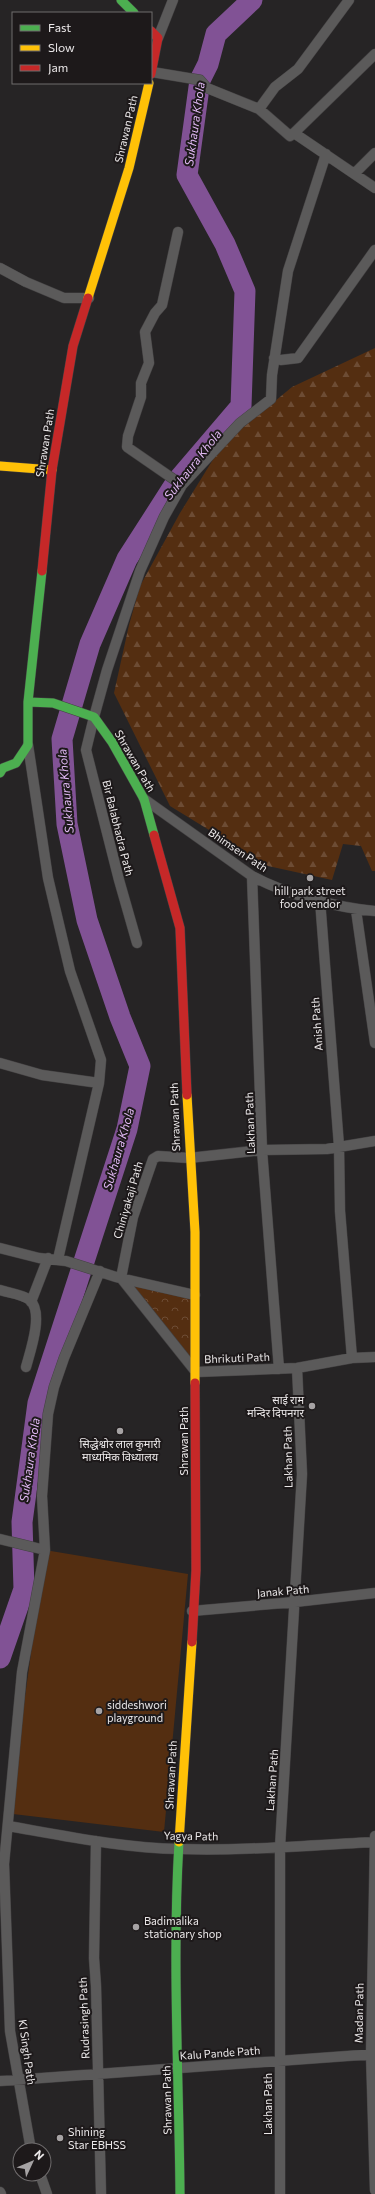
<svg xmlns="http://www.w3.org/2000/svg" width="375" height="2194" font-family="Commissioner,'Noto Sans Devanagari',sans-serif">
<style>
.grass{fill:#542e11}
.forest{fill:url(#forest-firs)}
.park{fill:url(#park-crowns)}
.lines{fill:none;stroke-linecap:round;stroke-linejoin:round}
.river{stroke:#815295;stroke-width:21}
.street-casing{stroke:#434142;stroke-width:11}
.fast-casing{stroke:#434142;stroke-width:10}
.slow-casing{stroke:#434142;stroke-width:10}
.jam-casing{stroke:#434142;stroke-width:10}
.street{stroke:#5b5a5a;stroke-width:10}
.fast{stroke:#4caf50;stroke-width:9}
.slow{stroke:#ffc107;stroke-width:9}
.jam{stroke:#c62828;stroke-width:9}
.poi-dot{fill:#a6a3a4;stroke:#1d191a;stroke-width:1.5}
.labels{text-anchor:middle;stroke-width:4;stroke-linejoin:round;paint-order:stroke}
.street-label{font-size:11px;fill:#ebe8e9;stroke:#1d191a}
.poi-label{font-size:11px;fill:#ebe8e9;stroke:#1d191a;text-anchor:start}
.water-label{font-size:12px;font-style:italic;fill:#e0b8f3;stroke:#1d191a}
</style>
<defs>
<pattern id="forest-firs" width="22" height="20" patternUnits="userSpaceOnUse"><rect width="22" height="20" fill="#542e11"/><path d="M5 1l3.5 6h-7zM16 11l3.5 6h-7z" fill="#6d4c34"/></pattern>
<pattern id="park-crowns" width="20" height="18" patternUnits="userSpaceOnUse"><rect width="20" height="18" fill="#542e11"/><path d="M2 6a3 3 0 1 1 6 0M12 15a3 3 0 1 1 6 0" fill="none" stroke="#6d4c34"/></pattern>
</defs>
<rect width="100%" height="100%" fill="#262425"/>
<path class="grass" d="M 45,1550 L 188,1574 L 164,1832 L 13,1814 L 16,1763 Z"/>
<path class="forest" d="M 375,348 L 375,871 L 372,871 L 361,846 L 343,844 L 332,880 L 268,866 L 170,806 L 114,693 L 129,625 L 140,586 L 180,513 L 222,445 L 292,387 Z"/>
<path class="park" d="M 116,1277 L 195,1295 L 196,1372 Z"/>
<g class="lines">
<path class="river" d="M 0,1658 L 24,1589 L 22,1522 L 38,1403 L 127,1129 L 140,1066 L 120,1017 L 87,920 L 67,824 L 62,739 L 90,644 L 127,559 L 177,481 L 241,406 L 245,291 L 225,244 L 187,175 L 200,80 L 208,64 L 216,34 L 252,0"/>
<defs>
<path id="street" d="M 158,38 L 173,0
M 152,72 L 200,80 L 207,88 L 259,109 L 290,136 L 294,133 L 375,188
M 259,109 L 275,87 L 298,69 L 349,0
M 294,133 L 375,54
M 355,173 L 375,153
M 178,232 L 162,305 L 155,313 L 145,332 L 149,363 L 141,383 L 141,397 L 128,436 L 127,447 L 182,485
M 0,268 L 26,282 L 64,298 L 89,298
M 274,358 L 281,360 L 298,358 L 375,250
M 28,745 L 48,878 L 70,971 L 101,1060 L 99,1083 L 58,1259
M 144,799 L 252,876 C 285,894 338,908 375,911
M 252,876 L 262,1150 L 279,1369
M 320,900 L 339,1146 L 340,1211 L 352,1358
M 356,910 L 375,1043
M 137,943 L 119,880 L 86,750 L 94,717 L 107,670 L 140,571 L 164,517 L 182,485 L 240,423 L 271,399 L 272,375 L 288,271 L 326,154
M 0,1063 L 42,1075 L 99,1083
M 375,1141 L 327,1149 L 262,1150 L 189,1158 L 158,1156 L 153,1159 L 133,1217 L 121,1278 L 196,1372 L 297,1368 L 352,1358 L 375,1357
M 0,1248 L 39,1258 L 66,1261 L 116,1277 L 195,1295
M 0,1290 C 9,1293 22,1294 30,1300 C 44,1313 30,1352 26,1367
M 31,1302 L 48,1258
M 0,1539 L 45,1550
M 192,1611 L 295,1602 L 375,1593
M 8,1826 C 65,1836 123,1848 180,1849 C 245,1851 310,1845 375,1842
M 375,1836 L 371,2054 L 375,2190
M 96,1841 L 94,1958 L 96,1986 L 101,2194
M 0,1864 L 4,1864 L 10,2031 L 31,2150
M 4,1864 L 22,1672 L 45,1550 L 42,1496 L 48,1414 L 54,1387 L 64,1358 L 100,1271
M 0,2081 L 375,2054
M 40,2174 L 47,2194
M 0,2192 L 1,2194
M 280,2194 L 280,1847 L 302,1474 L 297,1368"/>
<path id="fast" d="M 121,0 L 134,13
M 28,702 L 53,703 L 94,717 L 112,742 L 144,799 L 154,835
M 0,773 L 3,768 L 16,763 L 28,745 L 28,702 L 42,571
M 179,1842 C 172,1959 179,2077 180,2194"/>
<path id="slow" d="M 88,298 L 129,168 L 149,83
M 0,466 L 52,470
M 187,1095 L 195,1232 L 195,1383
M 179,1842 L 192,1642"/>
<path id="jam" d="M 151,31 L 158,38 L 151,74
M 42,571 L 52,470 L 73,346 L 88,298
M 154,835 L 180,928 L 187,1095
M 192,1642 L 196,1570 L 195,1383"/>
</defs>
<use href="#street" class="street-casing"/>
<use href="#fast" class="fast-casing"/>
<use href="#slow" class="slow-casing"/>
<use href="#jam" class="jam-casing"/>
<use href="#street" class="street"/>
<use href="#fast" class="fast"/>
<use href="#slow" class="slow"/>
<use href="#jam" class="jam"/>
</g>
<g class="poi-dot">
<circle cx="310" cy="878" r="4"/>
<circle cx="312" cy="1406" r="4"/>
<circle cx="120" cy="1431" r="4"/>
<circle cx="99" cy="1711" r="4"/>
<circle cx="136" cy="1927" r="4"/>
<circle cx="60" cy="2138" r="4"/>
</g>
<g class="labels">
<g class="street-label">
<text transform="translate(126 129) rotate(-77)" y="4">Shrawan Path</text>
<text transform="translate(45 443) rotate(-81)" y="4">Shrawan Path</text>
<text transform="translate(135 761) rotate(60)" y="4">Shrawan Path</text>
<text transform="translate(118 828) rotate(76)" y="4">Bir Balabhadra Path</text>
<text transform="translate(238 850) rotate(34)" y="4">Bhimsen Path</text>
<text transform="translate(317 1024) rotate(-94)" y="4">Anish Path</text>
<text transform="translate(175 1117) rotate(-92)" y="4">Shrawan Path</text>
<text transform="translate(250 1123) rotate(-92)" y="4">Lakhan Path</text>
<text transform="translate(128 1200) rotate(-74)" y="4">Chiniyakaji Path</text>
<text transform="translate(237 1358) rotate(-2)" y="4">Bhrikuti Path</text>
<text transform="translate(184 1441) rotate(-90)" y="4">Shrawan Path</text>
<text transform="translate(288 1457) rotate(-91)" y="4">Lakhan Path</text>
<text transform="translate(283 1591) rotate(-5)" y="4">Janak Path</text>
<text transform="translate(171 1775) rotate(-87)" y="4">Shrawan Path</text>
<text transform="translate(272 1780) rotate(-86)" y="4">Lakhan Path</text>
<text transform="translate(191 1836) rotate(1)" y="4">Yagya Path</text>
<text transform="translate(359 2013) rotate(-89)" y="4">Madan Path</text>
<text transform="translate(84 2018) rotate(-92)" y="4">Rudrasingh Path</text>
<text transform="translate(27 2052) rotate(82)" y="4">KI Singh Path</text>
<text transform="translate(220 2053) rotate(-4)" y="4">Kalu Pande Path</text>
<text transform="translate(167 2100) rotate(-91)" y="4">Shrawan Path</text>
<text transform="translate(268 2104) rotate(-90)" y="4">Lakhan Path</text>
</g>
<g class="poi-label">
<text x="310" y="895" text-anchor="middle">hill park street<tspan x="310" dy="13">food vendor</tspan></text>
<text x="304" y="1404" text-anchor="end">साई राम<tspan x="304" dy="13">मन्दिर दिपनगर</tspan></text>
<text x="120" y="1448" text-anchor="middle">सिद्धेश्वोर लाल कुमारी<tspan x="120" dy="13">माध्यमिक विध्यालय</tspan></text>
<text x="107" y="1709">siddeshwori<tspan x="107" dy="13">playground</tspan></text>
<text x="144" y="1925">Badimalika<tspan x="144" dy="13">stationary shop</tspan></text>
<text x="68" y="2136">Shining<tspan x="68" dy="13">Star EBHSS</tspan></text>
</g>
<g class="water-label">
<text transform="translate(195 124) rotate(-82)" y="4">Sukhaura Khola</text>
<text transform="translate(193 465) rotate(-52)" y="4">Sukhaura Khola</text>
<text transform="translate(66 791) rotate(-95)" y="4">Sukhaura Khola</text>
<text transform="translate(119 1149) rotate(-74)" y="4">Sukhaura Khola</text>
<text transform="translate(30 1460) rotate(-82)" y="4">Sukhaura Khola</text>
</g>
</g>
<rect x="12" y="12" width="140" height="72" fill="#1d191a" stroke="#6f6c6d"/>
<rect x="20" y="25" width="20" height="6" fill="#4caf50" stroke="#6f6c6d"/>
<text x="48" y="32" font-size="12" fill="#ebe8e9">Fast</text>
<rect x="20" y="45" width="20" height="6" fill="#ffc107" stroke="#6f6c6d"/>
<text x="48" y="52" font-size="12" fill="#ebe8e9">Slow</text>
<rect x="20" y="65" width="20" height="6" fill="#c62828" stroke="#6f6c6d"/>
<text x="48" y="72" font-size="12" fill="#ebe8e9">Jam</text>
<g transform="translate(32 2162) rotate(46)"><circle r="19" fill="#1d191a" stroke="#6f6c6d"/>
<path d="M0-3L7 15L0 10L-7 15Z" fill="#a6a3a4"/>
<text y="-6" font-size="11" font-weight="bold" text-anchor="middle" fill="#ebe8e9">N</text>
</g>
</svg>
